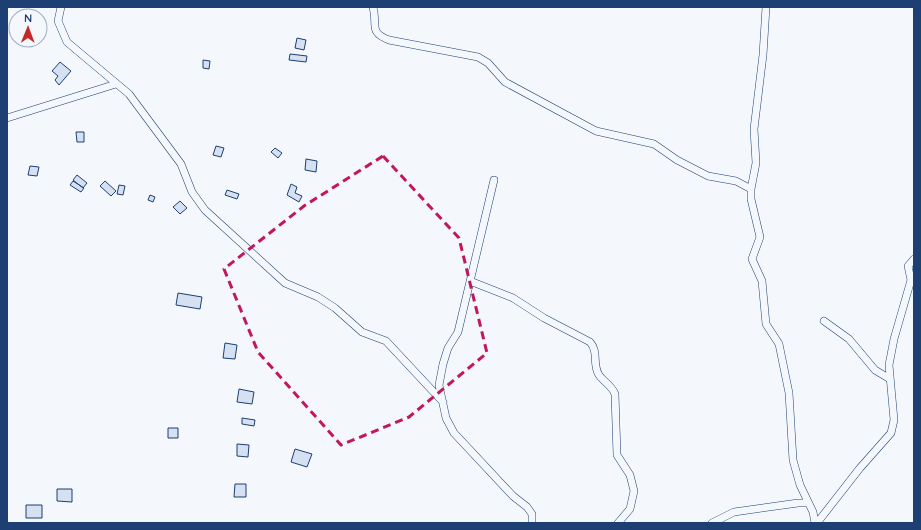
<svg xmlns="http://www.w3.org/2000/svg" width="921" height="530" font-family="Quicksand,sans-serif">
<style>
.building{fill:#d5e0f0;stroke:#1d3f73}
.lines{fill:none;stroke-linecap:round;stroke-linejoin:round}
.minor-casing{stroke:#1d3f73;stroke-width:8}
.minor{stroke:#f4f7fb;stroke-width:7}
.marked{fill:none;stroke:#c2185b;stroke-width:3;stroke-dasharray:8 5;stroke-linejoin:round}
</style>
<rect width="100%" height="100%" fill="#f4f7fb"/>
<path class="building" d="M 297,38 L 306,40 L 304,50 L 295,48 Z
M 290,54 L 307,56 L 306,62 L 289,60 Z
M 203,60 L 210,61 L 209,69 L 203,68 Z
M 60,62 L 71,71 L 59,85 L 55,80 L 58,76 L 52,71 Z
M 76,132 L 84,132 L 84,142 L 77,142 Z
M 216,146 L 224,148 L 221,157 L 213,155 Z
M 275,148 L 282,153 L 278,158 L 271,152 Z
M 306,159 L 317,161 L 316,172 L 305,170 Z
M 30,166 L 39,167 L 37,176 L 28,175 Z
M 77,175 L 87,183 L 83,188 L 73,180 Z
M 73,181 L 84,188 L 81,192 L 70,185 Z
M 105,181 L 116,191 L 111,196 L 100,186 Z
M 291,184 L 297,187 L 295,193 L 302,196 L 299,202 L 287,195 Z
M 119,185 L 125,186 L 123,195 L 117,194 Z
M 227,190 L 239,194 L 237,199 L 225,195 Z
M 150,195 L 155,197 L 153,202 L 148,200 Z
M 180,201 L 187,208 L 180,214 L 173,207 Z
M 178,293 L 202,297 L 200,309 L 176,305 Z
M 225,343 L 237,345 L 235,359 L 223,358 Z
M 239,389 L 254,392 L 252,404 L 237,402 Z
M 242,418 L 255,420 L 254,426 L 242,424 Z
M 168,428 L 178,428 L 178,438 L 168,438 Z
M 237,444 L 249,445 L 248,457 L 237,456 Z
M 295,449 L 312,454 L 307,467 L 291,462 Z
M 235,484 L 246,484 L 246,497 L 234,497 Z
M 57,489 L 72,489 L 72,502 L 57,501 Z
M 26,505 L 42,505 L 42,518 L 26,518 Z"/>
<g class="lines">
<defs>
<path id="minor" d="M 61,7 L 58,21 L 67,42 L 129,94 L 181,164 L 192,192 L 205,210 L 285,283 L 318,297 L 335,308 L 362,332 L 386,341 L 443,402
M 373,7 C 378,25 368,32 389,40 L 478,57 L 488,63 L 505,82 L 596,131 L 654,144 L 677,160 L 708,176 L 736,181 L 751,189
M 766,7 L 763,55 L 754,129 L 756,163 L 751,189 L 751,199 L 760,237 L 752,259 L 762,281 L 766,324 L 779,344 L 789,393 L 793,460 L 800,485 L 813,512 L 815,523
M 7,118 L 116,84
M 494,180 L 458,332 L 448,348 L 443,364 L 439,385 L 446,418 L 454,433 L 469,449 L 513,496 L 527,507 L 532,514 L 532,523
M 470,281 L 513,298 L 544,318 L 590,342 C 599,352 592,364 599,375 C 604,382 612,386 615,394 L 617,455 L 630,475 L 634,491 L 630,509 L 618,523
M 824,321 L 849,339 L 875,370 L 890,379
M 712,523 L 734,512 L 798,503 L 808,503
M 817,523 L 860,468 L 891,433 L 894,420 L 889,365 L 894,339 L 911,280 L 908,266 L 914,259"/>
</defs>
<use href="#minor" class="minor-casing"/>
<use href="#minor" class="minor"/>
</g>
<path class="marked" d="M 383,156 L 459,238 L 487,353 L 409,417 L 341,445 L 258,352 L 224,269 L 304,206 Z"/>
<rect width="921" height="530" fill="none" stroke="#1d3f73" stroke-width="16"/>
<g transform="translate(28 28) rotate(1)"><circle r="19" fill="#f4f7fb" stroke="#9eadc5"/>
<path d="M0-3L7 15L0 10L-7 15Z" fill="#c62828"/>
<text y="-6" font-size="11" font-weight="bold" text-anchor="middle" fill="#1d3f73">N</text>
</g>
</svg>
